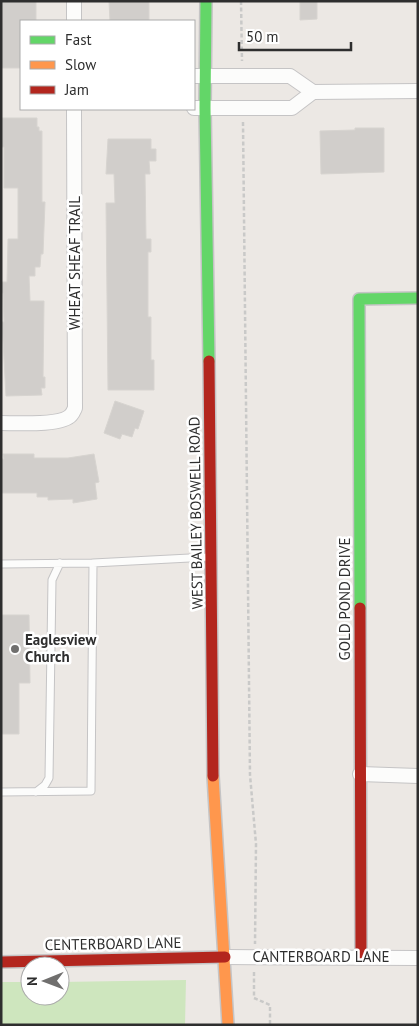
<svg xmlns="http://www.w3.org/2000/svg" width="419" height="1026" font-family="'PT Sans',sans-serif">
<style>
.green{fill:#cee6be}
.building{fill:#d1cecb;stroke:#d7d4d0}
.lines{fill:none;stroke-linecap:round;stroke-linejoin:round}
.lane-casing{stroke:#c5c4c5;stroke-width:9}
.street-casing{stroke:#c5c4c5;stroke-width:16}
.fast-casing{stroke:#c5c4c5;stroke-width:14}
.slow-casing{stroke:#c5c4c5;stroke-width:14}
.jam-casing{stroke:#c5c4c5;stroke-width:14}
.path{stroke:#c9c9c8;stroke-width:2.5;stroke-dasharray:4 2.5;stroke-linecap:butt}
.lane{stroke:#fcfcfb;stroke-width:7}
.street{stroke:#fcfcfb;stroke-width:14}
.fast{stroke:#63d668;stroke-width:11}
.slow{stroke:#ff974d;stroke-width:11}
.jam{stroke:#b3261e;stroke-width:11}
.poi-dot{fill:#706f6e;stroke:#fff;stroke-width:2}
.labels{text-anchor:middle;stroke-width:5;stroke-linejoin:round;paint-order:stroke}
.street-label{font-size:15px;fill:#2e2e2e;stroke:#fff}
.poi-label{font-size:15px;font-weight:bold;fill:#2e2e2e;stroke:#fff;text-anchor:start}
</style>
<rect width="100%" height="100%" fill="#ece8e4"/>
<path class="green" d="M 186,980 L 185,1025 L 1,1025 L 1,982 L 30,982 L 30,996 L 60,996 L 60,982 Z"/>
<path class="building" d="M 2,1 L 36,1 L 36,21 L 21,21 L 21,68 L 1,68 Z
M 109,1 L 149,1 L 149,21 L 110,21 Z
M 300,1 L 317,1 L 317,19 L 300,20 Z
M 1,118 L 37,118 L 37,127 L 39,127 L 39,131 L 42,131 L 42,202 L 45,202 L 43,254 L 41,254 L 40,267 L 35,267 L 35,276 L 29,276 L 30,301 L 44,301 L 43,377 L 45,377 L 45,388 L 41,388 L 42,395 L 6,396 L 2,322 L 4,322 L 3,293 L 1,293 L 1,282 L 7,282 L 8,239 L 18,239 L 18,188 L 4,188 L 4,147 L 1,147 Z
M 355,128 L 384,128 L 384,172 L 321,174 L 320,131 L 355,130 Z
M 108,139 L 151,139 L 151,149 L 156,149 L 156,161 L 149,161 L 150,174 L 145,174 L 146,239 L 151,239 L 151,252 L 148,252 L 148,317 L 151,317 L 151,360 L 154,360 L 154,390 L 108,390 L 106,203 L 115,203 L 114,174 L 106,174 Z
M 115,401 L 144,411 L 138,429 L 135,428 L 132,437 L 122,434 L 120,439 L 104,433 Z
M 3,454 L 34,454 L 34,458 L 68,458 L 94,454 L 99,482 L 95,483 L 97,499 L 73,503 L 73,499 L 48,500 L 48,497 L 37,497 L 37,493 L 1,493 L 1,459 L 4,459 Z
M 1,615 L 29,615 L 30,683 L 19,683 L 19,734 L 1,734 Z"/>
<g class="lines">
<defs>
<path id="lane" d="M 1,564 L 93,563
M 1,792 L 91,791 L 93,563 L 209,557
M 36,792 L 45,785 L 49,778 L 52,580 L 60,563"/>
<path id="street" d="M 74,1 L 74,21
M 194,76 L 290,76 L 313,92 L 418,91
M 194,108 L 292,108 L 313,92
M 1,423 C 16,423 62,426 71,415 C 73,413 74,410 75,408 L 74,109
M 360,774 L 418,776
M 225,957 L 418,958"/>
<path id="fast" d="M 206,1 L 205,108 L 209,361
M 360,608 L 359,299 L 418,298"/>
<path id="slow" d="M 213,776 L 228,1025"/>
<path id="jam" d="M 209,361 L 213,776
M 360,608 L 361,958
M 1,962 L 225,957"/>
</defs>
<use href="#lane" class="lane-casing"/>
<use href="#street" class="street-casing"/>
<use href="#fast" class="fast-casing"/>
<use href="#slow" class="slow-casing"/>
<use href="#jam" class="jam-casing"/>
<path class="path" d="M 241,1 L 242,61
M 243,122 L 250,775 L 256,844 L 255,944
M 254,972 L 254,998 L 270,1005 L 270,1025"/>
<use href="#lane" class="lane"/>
<use href="#street" class="street"/>
<use href="#fast" class="fast"/>
<use href="#slow" class="slow"/>
<use href="#jam" class="jam"/>
</g>
<circle class="poi-dot" cx="15" cy="649" r="5"/>
<g class="labels">
<g class="street-label">
<text transform="translate(75 263) rotate(-90)" y="5">WHEAT SHEAF TRAIL</text>
<text transform="translate(196 513) rotate(-91)" y="5">WEST BAILEY BOSWELL ROAD</text>
<text transform="translate(345 599) rotate(-90)" y="5">GOLD POND DRIVE</text>
<text transform="translate(113 944) rotate(-1)" y="5">CENTERBOARD LANE</text>
<text x="321" y="962">CANTERBOARD LANE</text>
</g>
<g class="poi-label">
<text x="25" y="645">Eaglesview<tspan x="25" dy="17">Church</tspan></text>
</g>
</g>
<rect width="419" height="1026" fill="none" stroke="#2e2e2e" stroke-width="5"/>
<rect x="20" y="20" width="175" height="90" fill="#ffffff" stroke="#ababab"/>
<rect x="30" y="36" width="25" height="8" fill="#63d668" stroke="#ababab"/>
<text x="65" y="45" font-size="15" fill="#2e2e2e">Fast</text>
<rect x="30" y="61" width="25" height="8" fill="#ff974d" stroke="#ababab"/>
<text x="65" y="70" font-size="15" fill="#2e2e2e">Slow</text>
<rect x="30" y="86" width="25" height="8" fill="#b3261e" stroke="#ababab"/>
<text x="65" y="95" font-size="15" fill="#2e2e2e">Jam</text>
<g transform="translate(45 981) rotate(269)"><circle r="24" fill="#ffffff" stroke="#ababab"/>
<path d="M0-4L9 19L0 12L-9 19Z" fill="#706f6e"/>
<text y="-8" font-size="14" font-weight="bold" text-anchor="middle" fill="#2e2e2e">N</text>
</g>
<path d="M239 42v8h112v-8" fill="none" stroke="#2e2e2e" stroke-width="2.5"/>
<text x="246" y="42" font-size="15" fill="#2e2e2e" stroke="#ffffff" stroke-width="4" paint-order="stroke">50 m</text>
</svg>
